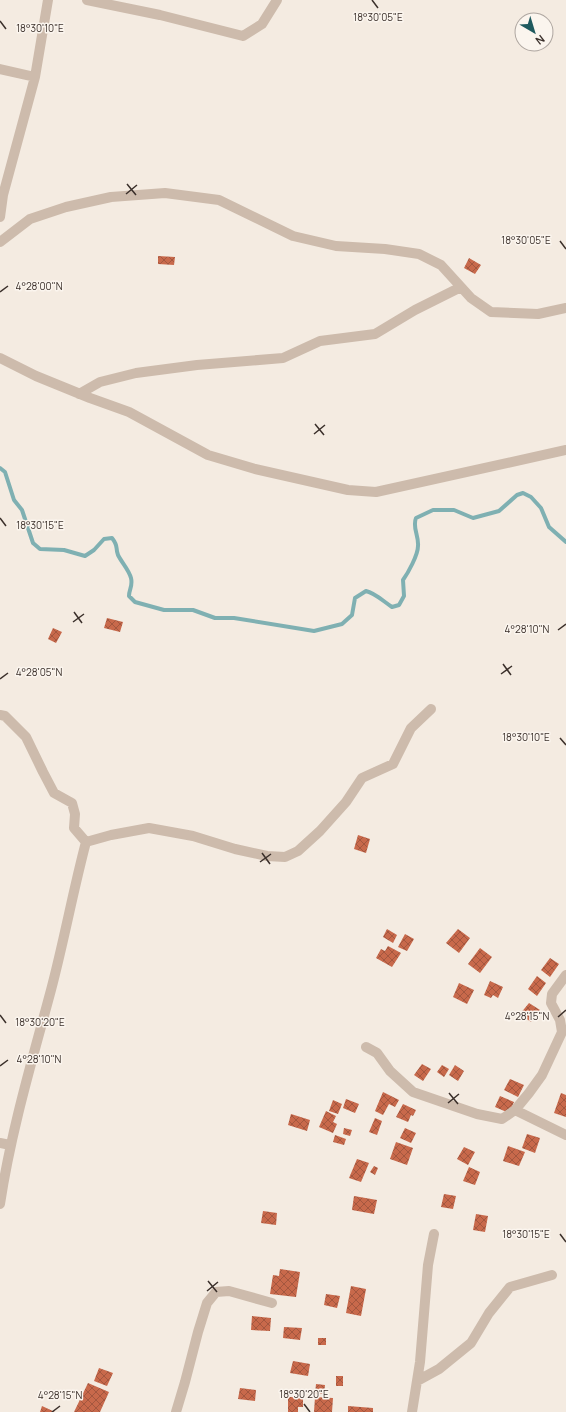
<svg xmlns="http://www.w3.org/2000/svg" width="566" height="1412" font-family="Manrope,sans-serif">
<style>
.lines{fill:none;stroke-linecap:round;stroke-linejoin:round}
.stream{stroke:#7fb0b2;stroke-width:4}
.building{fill:url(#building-cross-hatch)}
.street{stroke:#cdbbac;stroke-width:10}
.ticks{fill:none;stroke:#3b302b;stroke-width:1.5}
.ticks-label{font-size:10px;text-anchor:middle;fill:#3b302b;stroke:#fbf5ee;stroke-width:3;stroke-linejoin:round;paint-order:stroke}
</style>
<defs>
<pattern id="building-cross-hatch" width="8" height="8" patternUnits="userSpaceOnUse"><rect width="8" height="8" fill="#c8694b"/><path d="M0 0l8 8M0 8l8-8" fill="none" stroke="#a4573f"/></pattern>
</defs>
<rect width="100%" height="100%" fill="#f4ebe1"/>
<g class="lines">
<path class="stream" d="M 0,468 L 5,472 L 14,500 L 22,510 L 33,543 L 40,549 L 64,550 L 85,556 L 94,550 L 104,539 L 112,538 C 119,547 115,547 118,555 C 122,563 129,570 131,578 C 133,586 129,589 129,596 L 135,602 L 164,610 L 193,610 L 215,618 L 234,618 L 314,631 L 342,624 L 352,615 L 355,598 L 366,591 C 375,593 383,601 392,607 L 399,605 L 404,596 L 403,580 C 408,573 418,555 418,546 C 419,536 412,527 416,518 L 433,510 L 454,510 L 473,518 L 499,511 L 517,495 L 523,493 L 531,497 L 541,508 L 549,527 L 566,542"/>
</g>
<path class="building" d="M 158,256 L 175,257 L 174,265 L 158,264 Z
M 469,258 L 481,265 L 475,274 L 464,268 Z
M 107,618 L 123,622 L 120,632 L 104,628 Z
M 53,628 L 62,632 L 56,643 L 48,639 Z
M 358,835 L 370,839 L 366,853 L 354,849 Z
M 387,929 L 397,935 L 393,943 L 383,937 Z
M 458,929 L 470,938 L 459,953 L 446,943 Z
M 405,934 L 414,939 L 407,951 L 398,947 Z
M 388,946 L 401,953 L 392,967 L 376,958 L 381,949 L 385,951 Z
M 480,948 L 492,957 L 480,973 L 468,964 Z
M 550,958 L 559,964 L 550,977 L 541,970 Z
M 537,976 L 546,983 L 537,996 L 528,989 Z
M 490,981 L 503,987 L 498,998 L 493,995 L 491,998 L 484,995 Z
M 459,983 L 474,990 L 467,1004 L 453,997 Z
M 529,1003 L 540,1010 L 531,1022 L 520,1014 Z
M 422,1064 L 431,1069 L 423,1081 L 414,1075 Z
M 442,1065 L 449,1069 L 444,1077 L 437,1072 Z
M 455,1065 L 464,1071 L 458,1081 L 449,1075 Z
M 510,1079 L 524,1085 L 518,1097 L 504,1090 Z
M 383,1092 L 399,1100 L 395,1107 L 389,1104 L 383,1115 L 375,1111 Z
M 561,1093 L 566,1095 L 566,1117 L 554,1113 Z
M 500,1096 L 514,1102 L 509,1113 L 495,1107 Z
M 346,1099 L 359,1104 L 355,1113 L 343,1108 Z
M 333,1100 L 342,1104 L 338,1114 L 329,1111 Z
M 403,1104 L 416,1110 L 413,1116 L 411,1115 L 408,1122 L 396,1117 Z
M 326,1111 L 336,1116 L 333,1122 L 337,1124 L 333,1133 L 319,1127 Z
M 291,1114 L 310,1120 L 307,1131 L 288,1125 Z
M 375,1118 L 382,1121 L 377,1135 L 369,1132 Z
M 344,1128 L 352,1130 L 350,1136 L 343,1134 Z
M 405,1128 L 416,1133 L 411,1143 L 400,1138 Z
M 527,1134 L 540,1138 L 535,1153 L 522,1148 Z
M 335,1135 L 346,1139 L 344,1145 L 333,1142 Z
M 396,1142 L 413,1148 L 407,1165 L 390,1159 Z
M 508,1146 L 525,1152 L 519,1166 L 503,1161 Z
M 464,1147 L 475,1152 L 468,1165 L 457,1159 Z
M 357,1159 L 369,1163 L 361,1182 L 349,1178 Z
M 374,1166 L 378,1168 L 375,1175 L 370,1172 Z
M 469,1167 L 480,1172 L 475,1185 L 463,1181 Z
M 444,1194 L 456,1196 L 453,1209 L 441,1207 Z
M 354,1196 L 377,1200 L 374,1214 L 352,1210 Z
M 263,1211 L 277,1213 L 276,1225 L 261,1223 Z
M 476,1214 L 488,1216 L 485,1232 L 473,1230 Z
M 280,1269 L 300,1272 L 296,1297 L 270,1294 L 273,1275 L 279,1276 Z
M 351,1286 L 366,1289 L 361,1316 L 346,1313 Z
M 326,1294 L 340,1296 L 337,1308 L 324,1305 Z
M 252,1316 L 271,1318 L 270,1331 L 251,1330 Z
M 284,1327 L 302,1328 L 300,1340 L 283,1338 Z
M 318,1338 L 326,1338 L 326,1345 L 318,1345 Z
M 293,1361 L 310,1364 L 308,1376 L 290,1373 Z
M 99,1368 L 113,1373 L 107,1386 L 94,1381 Z
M 336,1376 L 343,1376 L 343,1386 L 336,1386 Z
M 88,1383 L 109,1392 L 100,1412 L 74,1412 Z
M 316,1384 L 325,1385 L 324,1394 L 315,1394 Z
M 240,1388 L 256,1390 L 255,1401 L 238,1399 Z
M 288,1397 L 303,1397 L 303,1407 L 298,1407 L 298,1412 L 288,1412 Z
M 315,1397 L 333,1398 L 332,1412 L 314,1412 Z
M 42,1406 L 55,1412 L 40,1412 Z
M 348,1406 L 373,1408 L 373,1412 L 348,1412 Z"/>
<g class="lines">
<path class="street" d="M 87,0 L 160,15 L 243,36 L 262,24 L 277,0
M 0,69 L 35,77
M 0,217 L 3,195 L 35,77 L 48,0
M 0,242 L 30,219 L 66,207 L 111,197 L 165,193 L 219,200 L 293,236 L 336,246 L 385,249 L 419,254 L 441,265 L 471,298 L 491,312 L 538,314 L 566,308
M 0,358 L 36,376 L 90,398 L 129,412 L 208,455 L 255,469 L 348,490 L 376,492 L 566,450
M 79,394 L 100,382 L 136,373 L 197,365 L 283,358 L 320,341 L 375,334 L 415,310 L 461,287
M 0,715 L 5,716 L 26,737 L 43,772 L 54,793 L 72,803 L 75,814 L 74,828 L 86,842
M 86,842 L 111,835 L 149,828 L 193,836 L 235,849 L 267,856 L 285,857 L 298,851 L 320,831 L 346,802 L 362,778 L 393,764 L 411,728 L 431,709
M 366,1047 L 377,1053 L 390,1071 L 413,1092 L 477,1114 L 502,1119 L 515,1110 L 529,1093 L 542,1075 L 562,1032 L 560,1020 L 551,1003 L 552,994 L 566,975
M 515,1110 L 566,1135
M 0,1143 L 10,1145
M 0,1204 C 11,1131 32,1061 51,990 C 64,941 73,891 86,842
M 417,1381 L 439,1369 L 471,1343 L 489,1313 L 510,1287 L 552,1275
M 176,1412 L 185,1382 L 198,1332 L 207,1303 L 216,1292 L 229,1291 L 272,1303
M 412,1412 L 420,1362 L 428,1265 L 434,1234"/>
</g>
<path class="ticks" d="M 372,0 L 378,8M 0,21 L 6,29M 127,184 L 136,195M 126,194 L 137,185M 560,241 L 566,249M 0,292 L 8,286M 315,424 L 324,435M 314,434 L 325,425M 0,518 L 6,526M 74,612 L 82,623M 73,622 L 84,614M 558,630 L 566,624M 503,664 L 511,675M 501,674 L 512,666M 0,679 L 8,673M 560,738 L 566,745M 262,853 L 270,864M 260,862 L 271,854M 0,1015 L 6,1023M 558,1017 L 566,1010M 0,1066 L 8,1060M 449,1093 L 458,1104M 448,1103 L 459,1094M 560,1234 L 566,1242M 208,1281 L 217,1292M 207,1291 L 218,1282M 304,1404 L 310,1412M 52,1412 L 60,1406"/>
<g class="ticks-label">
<text x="378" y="21">18°30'05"E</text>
<text x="40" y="32">18°30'10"E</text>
<text x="526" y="244">18°30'05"E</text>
<text x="39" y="290">4°28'00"N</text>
<text x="40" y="529">18°30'15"E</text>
<text x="527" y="633">4°28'10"N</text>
<text x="39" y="676">4°28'05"N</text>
<text x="526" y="741">18°30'10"E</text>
<text x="527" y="1020">4°28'15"N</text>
<text x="40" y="1026">18°30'20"E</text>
<text x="39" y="1063">4°28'10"N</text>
<text x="526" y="1238">18°30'15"E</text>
<text x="304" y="1398">18°30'20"E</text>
<text x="60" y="1399">4°28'15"N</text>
</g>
<g transform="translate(534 32) rotate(142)"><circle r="19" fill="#fbf5ee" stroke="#aea6a0"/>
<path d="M0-3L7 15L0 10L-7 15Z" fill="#1f5a5e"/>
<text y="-6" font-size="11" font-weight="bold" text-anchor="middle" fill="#3b302b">N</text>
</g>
</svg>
